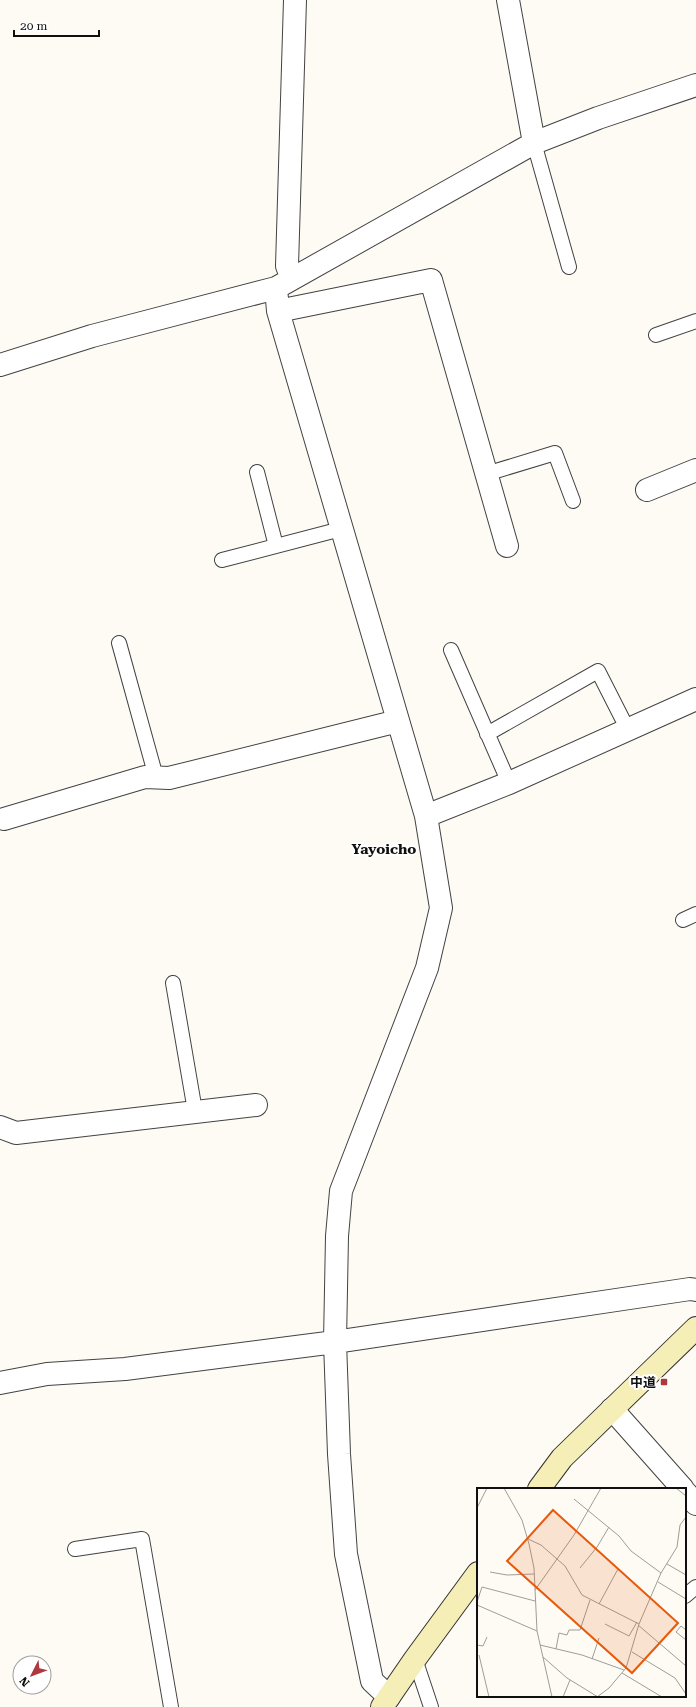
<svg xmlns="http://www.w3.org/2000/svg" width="696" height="1707" font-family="'Roboto Serif','Noto Sans JP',serif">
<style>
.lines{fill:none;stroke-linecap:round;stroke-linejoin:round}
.lane-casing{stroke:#424242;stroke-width:16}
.street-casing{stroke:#424242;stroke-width:24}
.secondary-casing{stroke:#313131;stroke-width:24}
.lane{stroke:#fff;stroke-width:14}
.street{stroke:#fff;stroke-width:22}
.secondary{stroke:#f5eeb6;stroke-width:22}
.poi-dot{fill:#ae383e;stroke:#fff;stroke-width:1.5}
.labels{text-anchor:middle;stroke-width:4;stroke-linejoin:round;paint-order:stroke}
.poi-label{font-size:13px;font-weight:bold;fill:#0f0f0f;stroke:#fff;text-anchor:end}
.neighbourhood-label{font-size:14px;font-weight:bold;fill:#0f0f0f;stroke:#fff}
.inset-road{fill:none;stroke:#9e9d98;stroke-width:1}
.view{fill:#e8590c;fill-opacity:0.15;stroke:#e8590c;stroke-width:2}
.inset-edge{fill:none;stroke:#0f0f0f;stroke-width:2}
</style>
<rect width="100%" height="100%" fill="#fdfbf3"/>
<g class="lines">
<defs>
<path id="lane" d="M 534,143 L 569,267
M 656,335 L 696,321
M 257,472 L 276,546
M 486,474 L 555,453 L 573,501
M 222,560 L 341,529
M 119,643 L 156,777
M 451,650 L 509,783
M 487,734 L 598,671 L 628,730
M 683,920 L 696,914
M 173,983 L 195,1111
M 75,1549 L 142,1539 L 171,1707
M 685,1596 L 696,1587
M 415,1659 L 431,1707"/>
<path id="street" d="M 508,0 L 534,143
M 292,279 L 287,266 L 295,0
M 276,288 L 278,311 L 426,816 L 441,908 L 427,968 L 341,1191 L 337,1236 L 335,1342 L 339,1454 L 346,1554 L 372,1681 L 389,1697
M 278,311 L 431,280 L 507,546
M 0,365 L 92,336 L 276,288 L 534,143 L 598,118 L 696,85
M 647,490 L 696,470
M 426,816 L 509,783 L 696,699
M 4,819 L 145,777 L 169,778 L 398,721
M 0,1127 L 16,1133 L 256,1105
M 0,1383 L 47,1374 L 125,1369 L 335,1342 L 690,1289 L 696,1290
M 612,1409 L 683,1489
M 685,1492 L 696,1504"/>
<path id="secondary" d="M 539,1489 L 562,1458 L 696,1328
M 382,1707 L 415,1659 L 478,1573"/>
</defs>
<use href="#lane" class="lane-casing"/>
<use href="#street" class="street-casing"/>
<use href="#secondary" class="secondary-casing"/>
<use href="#lane" class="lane"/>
<use href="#street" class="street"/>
<use href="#secondary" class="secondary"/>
</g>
<rect class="poi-dot" x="660" y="1378" width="8" height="8" rx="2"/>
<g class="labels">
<g class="poi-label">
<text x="656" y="1387">中道</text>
</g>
<g class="neighbourhood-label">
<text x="384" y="854">Yayoicho</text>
</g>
</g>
<g transform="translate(477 1488)">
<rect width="209" height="209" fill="#fdfbf3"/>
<path class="inset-road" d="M 27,0 L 45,32 L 52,56 L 57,80 L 60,143 L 75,209M 199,0 L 209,8M 97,11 L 142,48 L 154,63 L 184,85M 0,20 L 10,0M 51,51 L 64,57 L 88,78 L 105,107 L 162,136M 190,76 L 209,87M 103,80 L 120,59 L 132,39M 13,84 L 30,87 L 57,86M 181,94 L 209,111M 58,102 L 97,47 L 124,0M 0,114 L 5,99 L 58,113M 122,116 L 141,81M 0,117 L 60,143M 128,136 L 152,148 L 160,134M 161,137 L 209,178M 209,142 L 204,138 L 199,144 L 209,152M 0,157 L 6,158 L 10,149M 63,157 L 105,167 L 147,182M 79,161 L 82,145 L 90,147 L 92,142 L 103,142 L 113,112M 155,164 L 198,190 L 209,206M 2,167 L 12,209M 66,169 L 90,190 L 121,209M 115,171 L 122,150M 145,185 L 185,209M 86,209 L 93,192M 120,209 L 132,200 L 149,180 L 162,136 L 184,85 L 200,59 L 203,37 L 209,29"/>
<path class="view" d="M 76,22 L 201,135 L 155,185 L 30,73 Z"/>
<rect width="209" height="209" class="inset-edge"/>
</g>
<g transform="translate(32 1675) rotate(228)"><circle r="19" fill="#ffffff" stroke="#9f9f9f"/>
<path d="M0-3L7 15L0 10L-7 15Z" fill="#ae383e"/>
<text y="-6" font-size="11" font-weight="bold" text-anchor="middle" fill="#0f0f0f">N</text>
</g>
<path d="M14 30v6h85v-6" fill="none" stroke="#0f0f0f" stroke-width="2"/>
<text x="20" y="30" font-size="12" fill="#0f0f0f" stroke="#ffffff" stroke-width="3" paint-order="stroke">20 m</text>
</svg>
